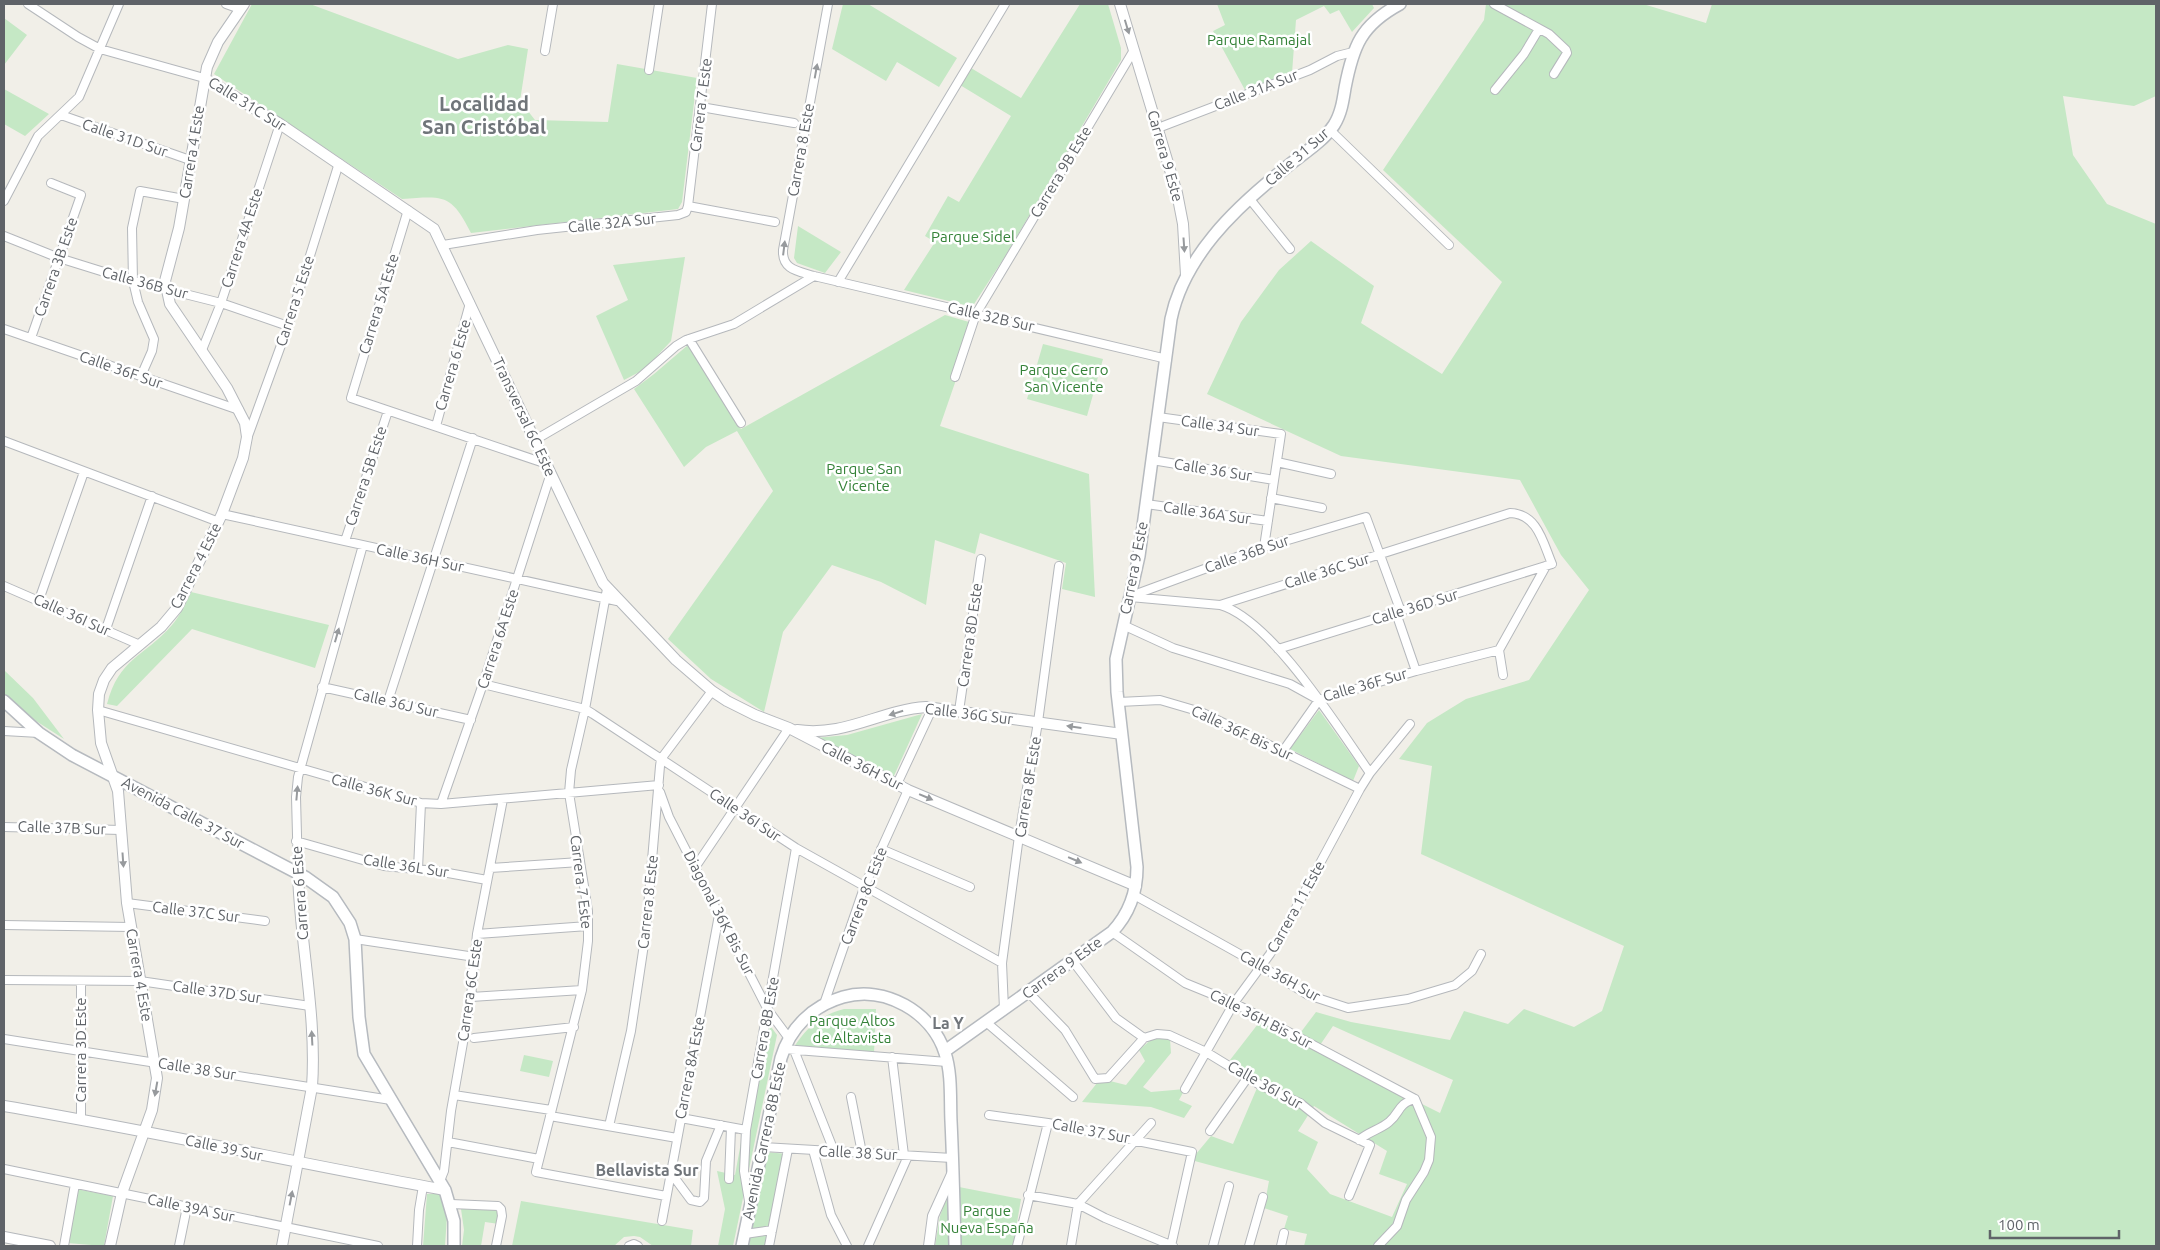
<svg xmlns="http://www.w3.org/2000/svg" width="2160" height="1250" font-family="Ubuntu,sans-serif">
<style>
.green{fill:#c5e8c5;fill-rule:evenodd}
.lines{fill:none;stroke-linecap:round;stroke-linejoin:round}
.minor-casing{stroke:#b5b8bc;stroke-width:10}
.tertiary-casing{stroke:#b5b8bc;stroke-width:12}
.secondary-casing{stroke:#b6babf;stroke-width:14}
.minor{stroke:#fff;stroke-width:8}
.tertiary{stroke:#fff;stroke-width:10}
.secondary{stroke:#fff;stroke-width:11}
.oneway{fill:#979a9d}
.labels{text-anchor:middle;stroke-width:5;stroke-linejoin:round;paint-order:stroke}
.park-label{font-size:15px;fill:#348238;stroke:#fff}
.street-label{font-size:15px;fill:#5f6368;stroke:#fff}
.neighbourhood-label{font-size:16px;font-weight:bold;fill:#70757a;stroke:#fff}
.district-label{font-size:20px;font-weight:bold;fill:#70757a;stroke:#fff}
</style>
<rect width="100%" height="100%" fill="#f1efe8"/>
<path class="green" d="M 252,4 L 310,4 L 458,59 L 508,45 L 528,49 L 520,101 L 535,120 L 608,122 L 617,64 L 697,78 L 682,202 L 678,209 L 471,233 C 451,194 445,196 402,199 L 214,74 Z
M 843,4 L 868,4 L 957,58 L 939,87 L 897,62 L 886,81 L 832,49 Z
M 1080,4 L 1108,4 L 1121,48 L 1121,60 L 1004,258 L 974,304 L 969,306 L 904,290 L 935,242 L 925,236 L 948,196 L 959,202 L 1011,116 L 960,85 L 971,68 L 1021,98 Z
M 1217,4 L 1372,4 L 1374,8 L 1352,32 L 1339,10 L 1330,14 L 1324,6 L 1296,20 L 1292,73 L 1245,90 L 1213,31 L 1225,25 Z
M 1486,4 L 1643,4 L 1706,23 L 1712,4 L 2156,4 L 2156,96 L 2134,106 L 2063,96 L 2073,155 L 2107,204 L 2156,224 L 2156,1246 L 1304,1246 L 1307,1234 L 1284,1229 L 1288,1216 L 1264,1208 L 1269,1181 L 1191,1160 L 1211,1136 L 1233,1144 L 1260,1081 L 1230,1060 L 1261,1020 L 1295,1040 L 1316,1012 L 1351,1022 L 1450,1040 L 1464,1011 L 1508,1024 L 1524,1009 L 1574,1027 L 1602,1011 L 1624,946 L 1421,854 L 1432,766 L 1399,759 L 1427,723 L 1466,699 L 1529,680 L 1589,590 L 1561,555 L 1520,480 L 1341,456 L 1207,394 L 1241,322 L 1279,270 L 1311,241 L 1374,286 L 1361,323 L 1442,374 L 1502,282 L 1383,170 L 1484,20 ZM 1333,1026 L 1453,1080 L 1440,1113 L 1316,1051 ZM 1314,1106 L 1387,1151 L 1379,1174 L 1407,1184 L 1392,1217 L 1330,1194 L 1307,1169 L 1318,1142 L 1298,1131 Z
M 4,18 L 27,35 L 4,65 Z
M 4,89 L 49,114 L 25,136 L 4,124 Z
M 798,226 L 841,252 L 825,273 L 797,263 L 794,258 Z
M 685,257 L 671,341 L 645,369 L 624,380 L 596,316 L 628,300 L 613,265 Z
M 945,315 L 969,322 L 957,377 L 940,426 L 1089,474 L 1095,597 L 1062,589 L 1066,563 L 980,533 L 975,554 L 935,540 L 926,605 L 881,582 L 832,565 L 783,632 L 764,712 L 711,679 L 668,639 L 773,491 L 737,431 L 706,447 L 684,467 L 634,389 L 654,374 L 688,345 L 741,429 Z
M 1043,344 L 1103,359 L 1087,416 L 1027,399 Z
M 191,592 L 329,625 L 315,668 L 192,629 L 117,706 L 107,704 C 119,658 144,657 172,625 C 180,616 186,603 191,592 Z
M 4,670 L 33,698 L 64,739 L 36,721 L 4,694 Z
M 1319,710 L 1359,766 L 1353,781 L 1290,749 Z
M 922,714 L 893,778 L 815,738 L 847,735 Z
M 844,1009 L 876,1009 L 874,1053 L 794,1047 C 807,1027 821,1015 844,1009 Z
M 764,1017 L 777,1035 L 733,1246 L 718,1246 L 725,1209 L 717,1171 L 735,1175 Z
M 1162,1037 L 1170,1039 L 1171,1053 L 1143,1087 L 1151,1092 L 1185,1089 L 1179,1100 L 1192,1106 L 1184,1118 L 1151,1107 L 1082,1102 L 1097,1083 L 1110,1081 L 1126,1085 L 1145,1061 L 1139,1050 L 1153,1038 Z
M 524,1055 L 553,1061 L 549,1077 L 520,1071 Z
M 766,1152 L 787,1154 L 769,1246 L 749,1246 Z
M 959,1187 L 1021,1199 L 1013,1246 L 961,1245 Z
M 76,1189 L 113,1196 L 104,1246 L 67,1243 Z
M 949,1191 L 949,1246 L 935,1246 L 940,1216 Z
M 427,1194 L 441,1194 L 447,1216 L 445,1246 L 423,1246 Z
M 521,1201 L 693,1230 L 691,1246 L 653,1246 L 640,1237 L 634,1236 L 624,1237 L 614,1246 L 512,1246 Z
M 461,1209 L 501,1210 L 499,1224 L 485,1222 L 481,1246 L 462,1246 L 464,1230 Z"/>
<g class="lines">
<defs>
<path id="minor" d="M 28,4 L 78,37 L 100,49 L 204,78
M 226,4 L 240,9
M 828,4 L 783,250 C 782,270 798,271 814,276 L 1167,359
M 1494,4 L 1549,34 L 1566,50 L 1567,53 L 1554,74
M 545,51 L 553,4
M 649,70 L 659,4
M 1495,90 L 1524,54 L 1539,29
M 701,107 L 794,123
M 61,115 L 190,160
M 1158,128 L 1310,70 L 1337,56 L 1353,52
M 1330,130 L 1449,245
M 1249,198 L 1290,249
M 4,201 L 38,136 L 79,97 L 119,4
M 688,206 L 775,222
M 408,210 L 351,398 L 547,464
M 4,236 L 59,258 L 133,281 L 221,303 L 288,326
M 443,245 L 537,230 L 678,215 L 686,212 L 688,206 L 712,4
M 838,282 L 1005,4
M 4,329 L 239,410
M 31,338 L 81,195 L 51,183
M 689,339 L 741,423
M 202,350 L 221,303 L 280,124
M 141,376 L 152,351 L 154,339 L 138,302 L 133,281 L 132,228 L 140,191 L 184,199
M 955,377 L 976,314 L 1134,50
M 1158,417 L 1281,434 L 1264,547
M 436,426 L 470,303
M 248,436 L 288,326 L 339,163
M 535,440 L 636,381 L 676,346 L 686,340 L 734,324 L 814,276
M 4,441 L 219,522
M 1152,460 L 1274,480
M 1277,462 L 1331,474
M 1271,498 L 1322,508
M 1146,504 L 1268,521
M 222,514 L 617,601
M 345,541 L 388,411
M 4,586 L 140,645
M 607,589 L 585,709 L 571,770 L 569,793 L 588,911 L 588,941 L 582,990 L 536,1172 L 666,1196
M 1131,596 L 1264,547 L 1366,517 L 1401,612
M 1130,597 L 1220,605 L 1510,513 C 1538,514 1543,543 1552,564 L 1278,649
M 39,600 L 84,472
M 1220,605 C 1271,619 1339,729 1370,773
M 1396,613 L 1416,671
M 1123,625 L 1173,648 L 1290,684 L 1319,700 L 1416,671 L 1499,650
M 106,629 L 152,496
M 1503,675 L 1499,650 L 1546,566
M 483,684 L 585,709 L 593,714 L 796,848 L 1002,963
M 322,687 L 471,720
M 388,701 L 473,438
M 1119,702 L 1160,700 L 1201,712 L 1360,789
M 98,710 L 421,803 L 441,804 L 659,785
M 959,711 L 981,559
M 4,731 L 39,733
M 1283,751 L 1319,700
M 897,784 L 933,707
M 660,792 L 669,817 L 768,1010 L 788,1037
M 441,804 L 483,684 L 551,473
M 4,827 L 121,830
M 296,841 L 384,866 L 437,871 L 487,880
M 881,849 L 970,887
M 696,866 L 789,728
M 490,868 L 580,862
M 418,869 L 421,803
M 298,873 L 296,797 L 298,777 L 363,545
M 1134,895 L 1261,966 L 1308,995 L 1348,1008 L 1408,999 L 1455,985 L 1472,971 L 1481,954
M 127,903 L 265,921
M 4,925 L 131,927
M 1112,932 L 1185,983 L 1234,1003 L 1415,1099
M 477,934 L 588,926
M 355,939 L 475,957
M 1072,960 L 1116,1018 L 1144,1038
M 4,980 L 140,981 L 310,1006
M 1028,992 L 1065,1030 L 1095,1079 L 1108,1078 L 1144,1038 L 1157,1034 L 1169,1035 L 1206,1052 L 1260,1085 L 1300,1103 L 1325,1123 L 1370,1145 L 1349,1196
M 471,997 L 582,990
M 824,1004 L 865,885 L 908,790
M 1004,1009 L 1002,963 L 1019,836 L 1038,722 L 1059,566
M 986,1022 L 1073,1097
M 474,1038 L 574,1027
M 4,1039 L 391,1100
M 784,1049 L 947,1062
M 794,1050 L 834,1151
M 892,1057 L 904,1155
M 1185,1089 L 1234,1003 L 1270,954 L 1283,932 L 1360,789 L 1370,773 L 1410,724
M 454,1095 L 551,1110
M 851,1097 L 862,1153
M 989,1115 L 1048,1123 L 1192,1152 L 1171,1246
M 550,1116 L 677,1138
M 681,1118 L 746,1130
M 81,1119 L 81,981
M 609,1126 L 631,1031 L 646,931 L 660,766 L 661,759 L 712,691
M 1210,1131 L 1248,1077
M 1359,1140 C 1368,1132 1381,1129 1389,1122 C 1401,1112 1397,1104 1415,1099
M 448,1142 L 539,1159
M 763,1147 L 952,1158
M 813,1150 L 831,1215 L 847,1246
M 4,1169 L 378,1246
M 671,1173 L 691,1200 L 700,1202 L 704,1198 L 706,1161 L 721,1125
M 729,1179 L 731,1128
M 440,1181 L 444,1171 L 451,1111 L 471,997 L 477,934 L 503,799
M 1028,1195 L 1078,1204 L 1105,1218 L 1173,1246
M 749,1201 L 744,1171 L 746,1130 L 796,848
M 451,1204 L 498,1206 L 501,1209 L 502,1216 L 496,1246
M 662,1221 L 719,915
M 745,1234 L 772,1230
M 64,1246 L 75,1184
M 179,1246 L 187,1207
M 417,1246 L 419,1210 L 423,1186
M 629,1246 L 634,1244 L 638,1246
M 769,1246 L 788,1149
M 868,1246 L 908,1156
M 1017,1246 L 1048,1123
M 1071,1246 L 1078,1204 L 1151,1123
M 1213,1246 L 1229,1186
M 1249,1246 L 1263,1197
M 1281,1246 L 1284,1233
M 1378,1246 L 1397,1226 L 1406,1200 L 1424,1172 L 1429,1160 L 1431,1137 L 1415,1099"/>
<path id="tertiary" d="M 1120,4 L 1177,193 L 1183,224 L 1186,275
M 204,78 L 280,124 L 434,229 L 603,583 L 676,660 L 712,691 L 727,701 L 755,715 L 789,728 L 908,790 L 1136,886
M 797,730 C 846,737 880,710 926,707 L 1122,734
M 4,1106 C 151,1131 298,1163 445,1190
M 4,1237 L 50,1246
M 110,1246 L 122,1193 L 152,1110 L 157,1078 L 127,903 L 118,791 L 101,743 L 98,710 L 99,694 L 104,680 L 112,668 L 161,627 L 177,608 L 222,514 L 243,458 L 247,437 L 245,423 L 227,388 L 170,304 L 165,281 L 179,228 L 207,67 L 218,42 L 244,4
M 282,1246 L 312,1087 C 317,1015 300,944 298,873
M 929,1246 L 933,1216 L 953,1172"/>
<path id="secondary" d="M 4,701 L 39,733 L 72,755 L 305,877 L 333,897 L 350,923 L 355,939 L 359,1017 L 364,1054 L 445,1190 L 454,1221 L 454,1246
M 945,1051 L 1112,932 C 1129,914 1137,891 1137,867 L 1117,692 L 1116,659 L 1139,556 L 1171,319 C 1184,257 1234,209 1283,170 C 1299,156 1322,143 1334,125 C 1341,114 1343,101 1345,88 C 1353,46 1361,25 1400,4
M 742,1246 L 781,1058 C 790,1028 812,1006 843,997 C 885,985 932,1012 945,1053 C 952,1074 950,1100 951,1121 C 953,1163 954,1205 955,1246"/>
</defs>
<use href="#minor" class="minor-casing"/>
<use href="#tertiary" class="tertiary-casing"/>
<use href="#secondary" class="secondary-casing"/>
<use href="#minor" class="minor"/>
<use href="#tertiary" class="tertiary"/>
<use href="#secondary" class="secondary"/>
</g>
<defs><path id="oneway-solid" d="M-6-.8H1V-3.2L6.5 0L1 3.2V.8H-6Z" transform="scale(1.25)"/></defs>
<g class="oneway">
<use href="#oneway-solid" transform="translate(1127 27) rotate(73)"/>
<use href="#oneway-solid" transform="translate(816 71) rotate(-80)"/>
<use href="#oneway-solid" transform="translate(1184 245) rotate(86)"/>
<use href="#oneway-solid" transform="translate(784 248) rotate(-83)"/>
<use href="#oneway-solid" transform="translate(337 635) rotate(-74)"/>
<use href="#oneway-solid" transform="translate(896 713) rotate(163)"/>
<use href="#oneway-solid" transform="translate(1074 727) rotate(-172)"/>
<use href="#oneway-solid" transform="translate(297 793) rotate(-85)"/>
<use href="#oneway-solid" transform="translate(926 797) rotate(23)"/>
<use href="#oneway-solid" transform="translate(123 860) rotate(86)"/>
<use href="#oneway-solid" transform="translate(1075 860) rotate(23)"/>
<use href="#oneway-solid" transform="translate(312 1038) rotate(-93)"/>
<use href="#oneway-solid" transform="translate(156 1089) rotate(100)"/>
<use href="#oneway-solid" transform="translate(291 1198) rotate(-79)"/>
</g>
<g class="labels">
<g class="park-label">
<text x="1259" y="45">Parque Ramajal</text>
<text x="973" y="242">Parque Sidel</text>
<text x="1064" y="375">Parque Cerro<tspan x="1064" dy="17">San Vicente</tspan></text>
<text x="864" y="474">Parque San<tspan x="864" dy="17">Vicente</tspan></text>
<text x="852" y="1026">Parque Altos<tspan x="852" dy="17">de Altavista</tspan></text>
<text x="987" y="1216">Parque<tspan x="987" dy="17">Nueva España</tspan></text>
</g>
<g class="street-label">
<text transform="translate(1256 90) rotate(-21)" y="5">Calle 31A Sur</text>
<text transform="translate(247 104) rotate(32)" y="5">Calle 31C Sur</text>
<text transform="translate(701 105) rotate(-83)" y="5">Carrera 7 Este</text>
<text transform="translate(125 138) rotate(19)" y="5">Calle 31D Sur</text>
<text transform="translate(801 150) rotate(-80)" y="5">Carrera 8 Este</text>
<text transform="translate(192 152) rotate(-81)" y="5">Carrera 4 Este</text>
<text transform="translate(1165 156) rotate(74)" y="5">Carrera 9 Este</text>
<text transform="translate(1297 157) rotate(-41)" y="5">Calle 31 Sur</text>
<text transform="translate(1061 172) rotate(-59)" y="5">Carrera 9B Este</text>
<text transform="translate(612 223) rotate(-6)" y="5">Calle 32A Sur</text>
<text transform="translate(242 238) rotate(-72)" y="5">Carrera 4A Este</text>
<text transform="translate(56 267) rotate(-71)" y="5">Carrera 3B Este</text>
<text transform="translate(145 283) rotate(15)" y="5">Calle 36B Sur</text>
<text transform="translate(295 301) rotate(-72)" y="5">Carrera 5 Este</text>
<text transform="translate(379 304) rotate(-73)" y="5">Carrera 5A Este</text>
<text transform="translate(991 317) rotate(13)" y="5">Calle 32B Sur</text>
<text transform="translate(453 365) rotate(-74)" y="5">Carrera 6 Este</text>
<text transform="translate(121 370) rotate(19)" y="5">Calle 36F Sur</text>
<text transform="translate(524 417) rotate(65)" y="5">Transversal 6C Este</text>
<text transform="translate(1220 426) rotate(8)" y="5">Calle 34 Sur</text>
<text transform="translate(1213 470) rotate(9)" y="5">Calle 36 Sur</text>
<text transform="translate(366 476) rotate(-72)" y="5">Carrera 5B Este</text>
<text transform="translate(1207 513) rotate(8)" y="5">Calle 36A Sur</text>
<text transform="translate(1247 554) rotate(-19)" y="5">Calle 36B Sur</text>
<text transform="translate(420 558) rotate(12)" y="5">Calle 36H Sur</text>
<text transform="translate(196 566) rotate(-63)" y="5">Carrera 4 Este</text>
<text transform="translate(1134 568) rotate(-79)" y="5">Carrera 9 Este</text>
<text transform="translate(1327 571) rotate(-17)" y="5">Calle 36C Sur</text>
<text transform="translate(1415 607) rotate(-17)" y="5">Calle 36D Sur</text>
<text transform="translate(72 615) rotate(24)" y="5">Calle 36I Sur</text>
<text transform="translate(970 635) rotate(-82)" y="5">Carrera 8D Este</text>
<text transform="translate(498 639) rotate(-72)" y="5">Carrera 6A Este</text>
<text transform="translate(1365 685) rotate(-16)" y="5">Calle 36F Sur</text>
<text transform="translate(396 703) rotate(13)" y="5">Calle 36J Sur</text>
<text transform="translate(969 714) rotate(7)" y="5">Calle 36G Sur</text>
<text transform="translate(1242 733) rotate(25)" y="5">Calle 36F Bis Sur</text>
<text transform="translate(862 766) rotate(27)" y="5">Calle 36H Sur</text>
<text transform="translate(1028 787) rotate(-81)" y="5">Carrera 8F Este</text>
<text transform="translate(374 790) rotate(15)" y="5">Calle 36K Sur</text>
<text transform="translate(183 813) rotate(28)" y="5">Avenida Calle 37 Sur</text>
<text transform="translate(745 815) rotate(34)" y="5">Calle 36I Sur</text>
<text transform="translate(62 828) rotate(2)" y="5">Calle 37B Sur</text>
<text transform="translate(406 866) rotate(9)" y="5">Calle 36L Sur</text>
<text transform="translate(581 882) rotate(83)" y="5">Carrera 7 Este</text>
<text transform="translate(300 893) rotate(-94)" y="5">Carrera 6 Este</text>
<text transform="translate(864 896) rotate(-69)" y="5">Carrera 8C Este</text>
<text transform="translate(648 902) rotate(-84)" y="5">Carrera 8 Este</text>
<text transform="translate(1296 907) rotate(-61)" y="5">Carrera 11 Este</text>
<text transform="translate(196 912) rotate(7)" y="5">Calle 37C Sur</text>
<text transform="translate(719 913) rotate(63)" y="5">Diagonal 36K Bis Sur</text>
<text transform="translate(1062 968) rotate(-36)" y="5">Carrera 9 Este</text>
<text transform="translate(139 975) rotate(80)" y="5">Carrera 4 Este</text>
<text transform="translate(1280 976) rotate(29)" y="5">Calle 36H Sur</text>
<text transform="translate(470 990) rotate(-82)" y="5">Carrera 6C Este</text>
<text transform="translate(217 992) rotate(8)" y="5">Calle 37D Sur</text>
<text transform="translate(1261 1019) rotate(27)" y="5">Calle 36H Bis Sur</text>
<text transform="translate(765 1028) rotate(-80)" y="5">Carrera 8B Este</text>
<text transform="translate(81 1050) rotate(-90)" y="5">Carrera 3D Este</text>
<text transform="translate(690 1068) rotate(-79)" y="5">Carrera 8A Este</text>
<text transform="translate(197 1069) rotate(9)" y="5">Calle 38 Sur</text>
<text transform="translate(1265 1085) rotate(29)" y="5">Calle 36I Sur</text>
<text transform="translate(1091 1131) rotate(11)" y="5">Calle 37 Sur</text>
<text transform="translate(764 1141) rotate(-78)" y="5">Avenida Carrera 8B Este</text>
<text transform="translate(224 1148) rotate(12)" y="5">Calle 39 Sur</text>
<text transform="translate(858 1153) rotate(3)" y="5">Calle 38 Sur</text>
<text transform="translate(191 1208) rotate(12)" y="5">Calle 39A Sur</text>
</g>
<g class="neighbourhood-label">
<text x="948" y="1029">La Y</text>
<text x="647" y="1176">Bellavista Sur</text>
</g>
<g class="district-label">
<text x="484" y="111">Localidad<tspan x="484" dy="23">San Cristóbal</tspan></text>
</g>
</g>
<rect width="2160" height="1250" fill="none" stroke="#5f6368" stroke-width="10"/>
<path d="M1990 1230v8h129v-8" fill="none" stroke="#5f6368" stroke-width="2.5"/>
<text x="1998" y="1230" font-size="15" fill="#5f6368" stroke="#ffffff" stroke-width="4" paint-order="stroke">100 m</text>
</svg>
